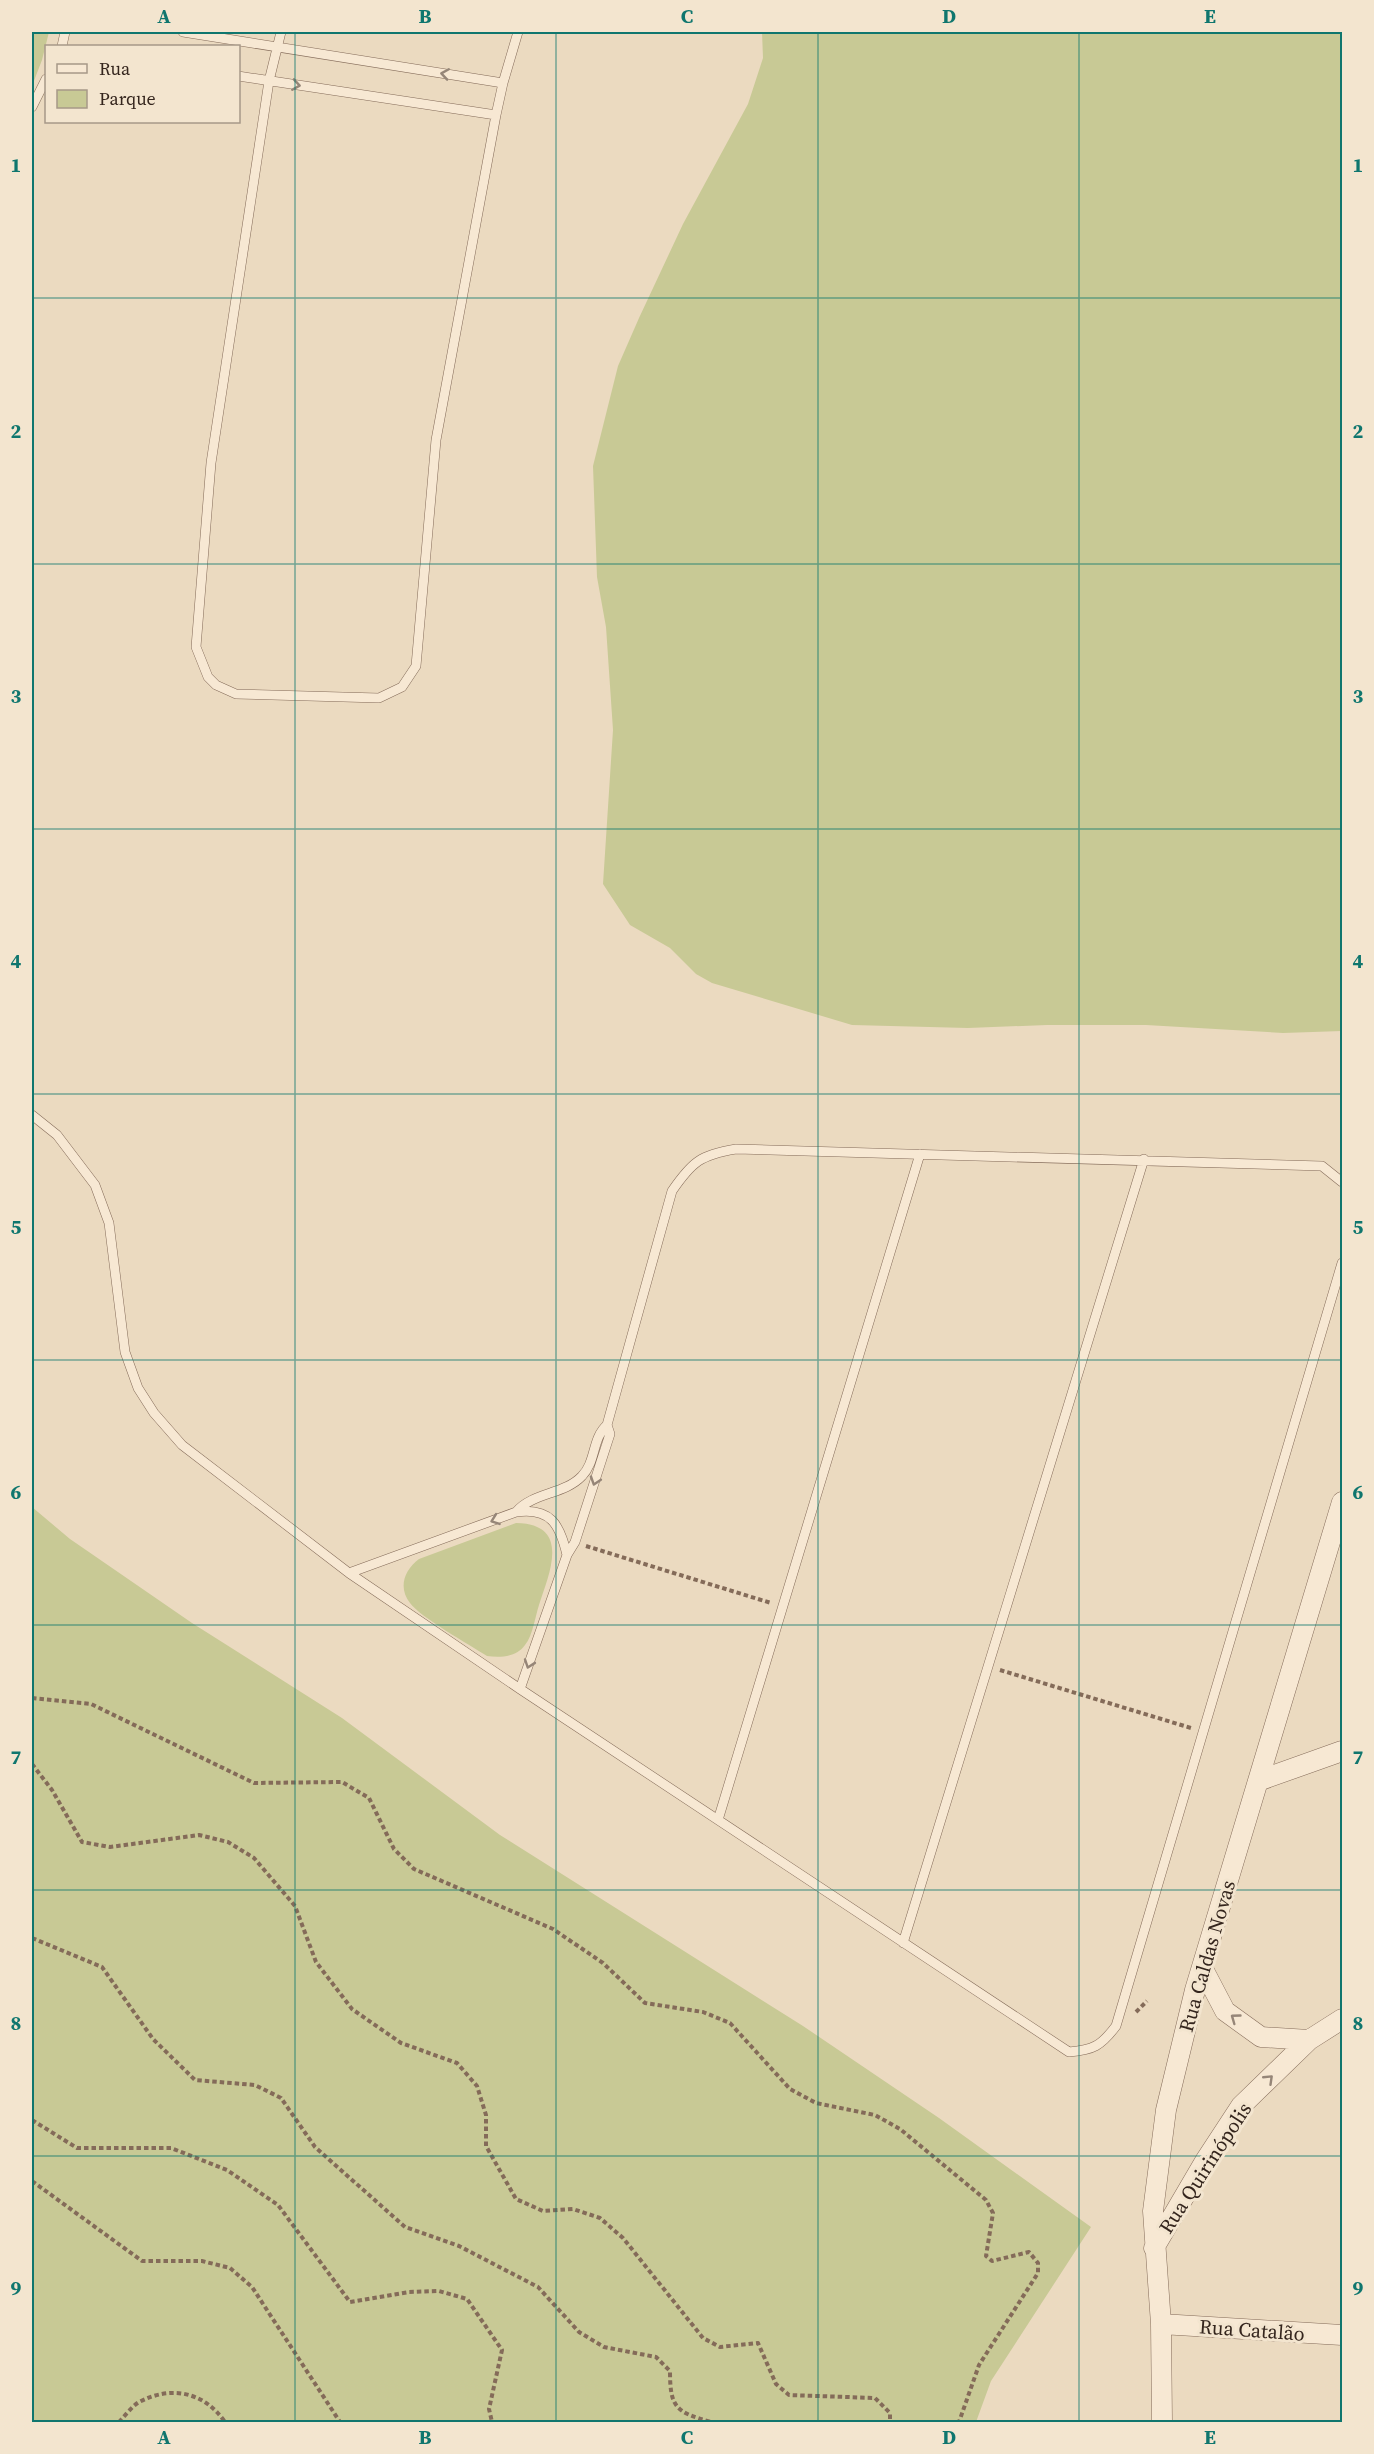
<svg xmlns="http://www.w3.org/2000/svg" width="1374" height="2454" font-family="'Source Serif 4',serif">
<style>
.green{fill:#c8c995}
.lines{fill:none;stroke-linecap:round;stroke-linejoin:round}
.lane-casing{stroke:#846b59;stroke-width:10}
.street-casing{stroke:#846b59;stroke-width:21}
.path{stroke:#846b59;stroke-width:4;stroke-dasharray:4.5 3;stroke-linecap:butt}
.lane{stroke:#f7e8d3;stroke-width:9}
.street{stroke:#f7e8d3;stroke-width:20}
.oneway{stroke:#968678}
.grid{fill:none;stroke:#0f766e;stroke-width:1.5;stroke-opacity:0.55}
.labels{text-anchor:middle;stroke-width:6;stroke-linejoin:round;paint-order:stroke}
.street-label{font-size:20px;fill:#34251d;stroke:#f3e5cf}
.neatline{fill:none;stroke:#0f766e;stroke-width:2}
.grid-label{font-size:20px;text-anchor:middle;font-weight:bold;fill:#0f766e}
</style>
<rect width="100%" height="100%" fill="#ebdac0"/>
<path class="green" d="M 32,32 L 49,32 L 42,60 L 32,86 Z
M 762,32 L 1342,32 L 1342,1031 L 1283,1033 L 1146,1025 L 1047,1025 L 968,1028 L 852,1025 L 712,983 L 696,974 L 670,948 L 630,925 L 603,884 L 613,730 L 606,627 L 597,577 L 593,466 L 618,366 L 639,318 L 683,224 L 748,104 L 763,58 Z
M 32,1507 L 70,1539 L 192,1623 L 342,1718 L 500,1835 L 803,2026 L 939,2118 L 1091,2227 L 991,2381 L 976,2422 L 32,2422 Z
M 516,1523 C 572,1524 549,1574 539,1605 C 535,1617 533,1635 525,1645 C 517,1657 500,1658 487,1656 C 470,1645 420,1617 410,1603 C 398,1588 404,1570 419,1559 Z"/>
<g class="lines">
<defs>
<path id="lane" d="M 183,32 L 503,83
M 281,32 L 269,81 L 211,463 L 196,647 L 208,677 L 216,685 L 236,694 L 379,698 L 402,687 L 416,666 L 436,440 L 496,115 L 503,83 L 518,32
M 62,46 L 65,32
M 238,76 L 496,115
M 32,107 L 46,79
M 32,1115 L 57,1135 L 95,1185 L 109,1223 L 125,1352 L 138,1388 L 154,1413 L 182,1445 L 349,1573 L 520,1689 L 1069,2052 C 1093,2050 1101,2046 1116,2026 L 1342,1263
M 516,1512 C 533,1492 564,1495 582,1476 C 596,1462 592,1438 607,1425 L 672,1191 C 692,1162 700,1155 736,1149 L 1322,1166 L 1342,1182
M 349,1573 L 516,1512 C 551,1507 560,1525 567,1555
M 520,1689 L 567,1555 L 575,1542 L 610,1434 L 607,1425
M 718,1820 L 920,1154
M 903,1943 L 1144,1159"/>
<path id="street" d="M 1258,1781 L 1342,1751
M 1202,1967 L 1225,2011 L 1261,2037 L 1309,2040
M 1154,2248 L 1205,2161 L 1241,2106 L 1309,2040 L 1342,2019
M 1161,2324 L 1342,2335
M 1162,2422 L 1161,2324 L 1153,2211 L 1166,2110 L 1195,1990 L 1342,1502"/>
</defs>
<use href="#lane" class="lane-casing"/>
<use href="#street" class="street-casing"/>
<path class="path" d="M 586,1546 L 771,1603
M 1000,1670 L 1191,1728
M 32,1698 L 91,1704 L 254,1783 L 342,1782 L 369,1798 L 394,1849 L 414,1869 L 553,1929 L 603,1963 L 645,2003 L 703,2012 L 730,2023 L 790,2089 L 816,2103 L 875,2115 L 900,2129 L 986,2200 L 993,2213 L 986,2256 L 992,2261 L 1029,2252 L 1038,2263 L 1038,2273 L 979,2365 L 959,2422
M 32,1764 L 52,1790 L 82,1842 L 110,1847 L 199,1835 L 228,1842 L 254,1858 L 295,1906 L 316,1962 L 352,2009 L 401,2043 L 457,2063 L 477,2086 L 486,2115 L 486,2146 L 516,2199 L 543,2211 L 573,2209 L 600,2218 L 623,2238 L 703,2338 L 720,2347 L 758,2343 L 776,2384 L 789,2395 L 875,2398 L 890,2413 L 890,2422
M 32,1938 L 102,1967 L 153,2039 L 195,2080 L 255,2085 L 281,2098 L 315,2147 L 405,2227 L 459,2246 L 538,2287 L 579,2332 L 604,2347 L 656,2357 L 670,2371 C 670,2408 676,2412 711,2422
M 1136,2012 L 1147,2001
M 32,2120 L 77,2148 L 171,2148 L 227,2170 L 278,2205 L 350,2302 L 409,2292 L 439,2291 L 467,2299 L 502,2350 L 489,2409 L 492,2422
M 32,2181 L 142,2261 L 202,2261 L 230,2268 L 252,2287 L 340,2422
M 119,2422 C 125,2416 131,2407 139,2402 C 172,2385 204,2392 225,2422"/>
<use href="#lane" class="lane"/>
<use href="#street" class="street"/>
</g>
<defs><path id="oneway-chevron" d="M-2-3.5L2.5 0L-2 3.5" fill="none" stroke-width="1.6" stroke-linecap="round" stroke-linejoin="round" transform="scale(1.5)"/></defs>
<g class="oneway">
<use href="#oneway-chevron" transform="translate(445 74) rotate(-171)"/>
<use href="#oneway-chevron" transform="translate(296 85) rotate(9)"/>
<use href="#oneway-chevron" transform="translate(595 1481) rotate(108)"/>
<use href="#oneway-chevron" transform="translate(495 1520) rotate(160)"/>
<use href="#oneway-chevron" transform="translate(529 1664) rotate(109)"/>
<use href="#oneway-chevron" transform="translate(1235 2018) rotate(-144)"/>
<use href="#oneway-chevron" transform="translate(1269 2079) rotate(-44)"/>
</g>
<path class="grid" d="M 295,32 L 295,2422M 556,32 L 556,2422M 818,32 L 818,2422M 1079,32 L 1079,2422M 32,298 L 1342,298M 32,564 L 1342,564M 32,829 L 1342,829M 32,1094 L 1342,1094M 32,1360 L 1342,1360M 32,1625 L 1342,1625M 32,1890 L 1342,1890M 32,2156 L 1342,2156"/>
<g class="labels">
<g class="street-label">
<text transform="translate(1207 1956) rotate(-74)" y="7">Rua Caldas Novas</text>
<text transform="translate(1205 2168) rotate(-57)" y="7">Rua Quirinópolis</text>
<text transform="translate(1252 2330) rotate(4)" y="7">Rua Catalão</text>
</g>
</g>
<rect width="1374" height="2454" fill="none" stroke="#f3e5cf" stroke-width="66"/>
<rect x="45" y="45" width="195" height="78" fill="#f3e5cf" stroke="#a79888" stroke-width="1.5"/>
<rect x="57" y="64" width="30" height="9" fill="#f7e8d3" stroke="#a79888" stroke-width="1.5"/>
<text x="99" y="75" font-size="18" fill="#34251d">Rua</text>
<rect x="57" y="90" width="30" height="18" fill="#c8c995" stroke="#a79888" stroke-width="1.5"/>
<text x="99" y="105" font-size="18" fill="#34251d">Parque</text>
<rect x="33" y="33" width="1308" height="2388" class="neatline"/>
<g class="grid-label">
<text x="164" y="23">A</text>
<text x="425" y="23">B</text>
<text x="687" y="23">C</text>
<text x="949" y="23">D</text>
<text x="1210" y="23">E</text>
<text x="16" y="172">1</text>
<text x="1358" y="172">1</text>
<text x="16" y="438">2</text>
<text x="1358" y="438">2</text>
<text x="16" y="703">3</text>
<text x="1358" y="703">3</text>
<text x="16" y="968">4</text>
<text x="1358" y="968">4</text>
<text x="16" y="1234">5</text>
<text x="1358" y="1234">5</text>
<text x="16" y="1499">6</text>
<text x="1358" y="1499">6</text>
<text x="16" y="1764">7</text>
<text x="1358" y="1764">7</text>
<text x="16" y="2030">8</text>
<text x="1358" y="2030">8</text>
<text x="16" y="2295">9</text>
<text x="1358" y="2295">9</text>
<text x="164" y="2444">A</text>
<text x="425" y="2444">B</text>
<text x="687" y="2444">C</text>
<text x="949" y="2444">D</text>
<text x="1210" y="2444">E</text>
</g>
</svg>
